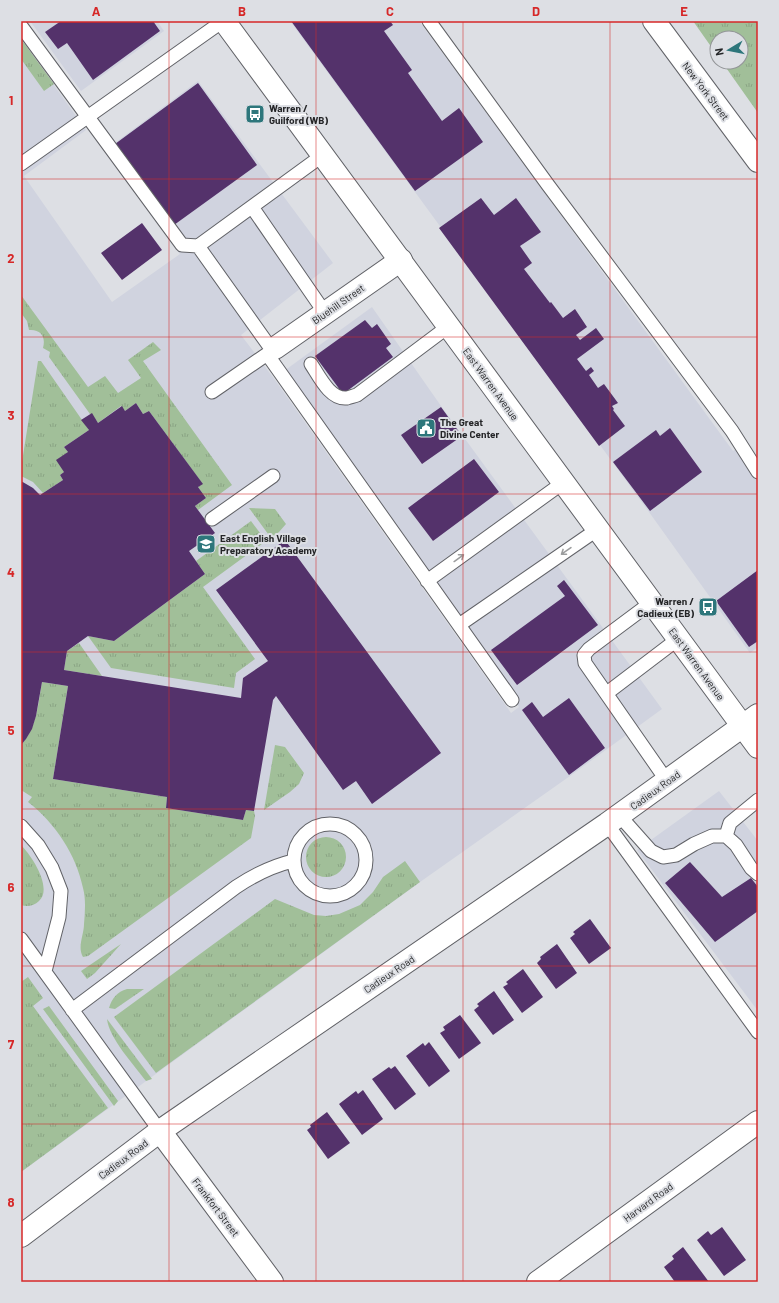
<svg xmlns="http://www.w3.org/2000/svg" width="779" height="1303" font-family="Barlow,sans-serif">
<style>
.built{fill:#d0d3df}
.grass{fill:url(#grass-tufts)}
.building{fill:#54326b}
.lines{fill:none;stroke-linecap:round;stroke-linejoin:round}
.lane-casing{stroke:#616267;stroke-width:15}
.street-casing{stroke:#616267;stroke-width:24}
.secondary-casing{stroke:#616267;stroke-width:24}
.lane{stroke:#fff;stroke-width:13}
.street{stroke:#fff;stroke-width:22}
.secondary{stroke:#fff;stroke-width:22}
.oneway{stroke:#9c9d9e}
.grid{fill:none;stroke:#d62828;stroke-width:1;stroke-opacity:0.55}
.labels{text-anchor:middle;stroke-width:4;stroke-linejoin:round;paint-order:stroke}
.street-label{font-size:10px;fill:#242527;stroke:#dddfe4}
.poi-label{font-size:10px;font-weight:bold;fill:#242527;stroke:#dddfe4;text-anchor:start}
.neatline{fill:none;stroke:#d62828;stroke-width:1.5}
.grid-label{font-size:13px;text-anchor:middle;font-weight:bold;fill:#d62828}
</style>
<defs>
<pattern id="grass-tufts" width="24" height="20" patternUnits="userSpaceOnUse"><rect width="24" height="20" fill="#a1bf99"/><path d="M3 7l-1-3M5 7V3M7 7l1-3M15 17l-1-3M17 17v-4M19 17l1-3" fill="none" stroke="#8aa484"/></pattern>
</defs>
<rect width="100%" height="100%" fill="#dddfe4"/>
<path class="built" d="M 30,21 L 157,21 L 164,31 L 81,91 Z
M 290,21 L 419,21 L 733,451 L 743,444 L 758,465 L 758,647 L 750,653 L 649,512 Z
M 21,39 L 86,130 L 24,176 L 112,302 L 180,254 L 104,151 L 198,81 L 333,263 L 241,335 L 275,380 L 511,713 L 519,707 L 284,371 L 372,307 L 441,406 L 662,709 L 570,776 L 420,882 L 21,1172 Z
M 719,791 L 758,841 L 758,1011 L 637,850 Z"/>
<path class="grass" d="M 693,21 L 758,21 L 758,113 L 722,62 L 741,62 L 741,38 L 717,38 L 717,55 Z
M 21,39 L 54,84 L 44,91 L 21,59 Z
M 21,295 L 88,387 L 105,376 L 118,393 L 141,378 L 128,360 L 153,342 L 161,350 L 143,361 L 232,485 L 198,510 L 195,506 L 206,498 L 198,487 L 202,483 L 149,411 L 143,414 L 136,403 L 125,411 L 121,406 L 98,423 L 92,414 L 90,414 L 49,357 L 50,352 L 43,348 C 46,337 41,329 29,330 L 27,321 L 21,313 Z
M 38,361 L 41,361 L 89,430 L 64,447 L 68,452 L 64,472 L 60,475 L 63,480 L 43,493 L 33,482 L 21,476 L 21,468 Z
M 249,508 L 275,509 L 286,524 L 279,532 L 271,538 Z
M 251,521 L 266,541 L 203,587 L 255,659 L 236,673 L 234,688 L 111,668 L 88,636 L 114,641 L 205,574 L 196,561 Z
M 79,643 L 102,676 L 64,670 L 67,651 Z
M 42,682 L 68,686 L 53,779 L 167,797 L 166,808 L 243,820 L 246,810 L 254,811 L 255,816 L 251,838 L 88,956 L 83,957 C 77,947 84,935 84,924 C 85,912 86,899 83,888 C 76,854 55,823 28,802 L 32,797 L 21,790 L 21,745 C 37,727 38,705 42,682 Z
M 275,745 L 285,747 L 304,773 L 299,784 L 290,792 L 264,810 Z
M306 857a20 20 0 1 1 40 0a20 20 0 1 1-40 0Z
M 21,845 C 32,856 53,888 39,901 C 34,906 27,907 21,905 Z
M 405,861 L 420,882 L 156,1073 L 114,1017 L 275,899 L 314,915 L 326,916 L 339,914 L 360,905 L 373,892 L 383,877 Z
M 121,944 L 95,973 L 87,979 L 81,971 Z
M 28,977 L 43,998 L 33,1006 L 108,1108 L 21,1172 L 21,982 Z
M 127,989 L 144,989 L 115,1009 L 109,1008 C 112,998 117,992 127,989 Z
M 49,1006 L 118,1101 L 114,1106 L 43,1009 Z
M 107,1019 L 152,1079 L 146,1081 C 134,1065 109,1038 107,1019 Z"/>
<path class="building" d="M 61,21 L 153,21 L 160,31 L 93,80 L 67,43 L 58,49 L 45,32 Z
M 291,21 L 390,21 L 393,25 L 384,31 L 412,70 L 408,73 L 442,121 L 459,108 L 483,142 L 415,191 Z
M 198,83 L 257,165 L 174,225 L 115,144 Z
M 481,198 L 494,215 L 516,198 L 541,232 L 520,246 L 532,263 L 524,269 L 550,303 L 551,302 L 563,318 L 575,309 L 587,327 L 576,335 L 580,340 L 596,328 L 604,339 L 577,359 L 586,371 L 591,367 L 594,371 L 589,375 L 598,388 L 604,384 L 618,403 L 612,406 L 614,409 L 613,410 L 625,426 L 599,446 L 439,228 Z
M 142,223 L 162,250 L 122,280 L 101,253 Z
M 365,320 L 372,328 L 377,324 L 391,344 L 386,348 L 393,357 L 343,394 L 315,356 Z
M 136,403 L 143,414 L 149,411 L 203,484 L 198,487 L 206,498 L 195,506 L 215,533 L 189,551 L 205,574 L 114,641 L 88,636 L 67,651 L 64,670 L 241,698 L 243,678 L 268,661 L 216,590 L 285,540 L 441,753 L 372,804 L 356,781 L 343,790 L 276,696 L 273,700 L 254,811 L 246,810 L 243,820 L 166,808 L 167,797 L 53,779 L 68,686 L 42,682 L 36,716 L 32,729 L 26,739 L 21,745 L 21,481 L 33,488 L 40,495 L 63,480 L 60,475 L 64,472 L 56,460 L 68,452 L 64,447 L 89,430 L 81,420 L 92,413 L 98,423 L 122,406 L 125,411 Z
M 441,407 L 462,436 L 422,464 L 401,435 Z
M 670,428 L 702,472 L 650,511 L 613,462 L 656,430 L 660,436 Z
M 474,459 L 499,492 L 433,541 L 408,508 Z
M 758,570 L 758,641 L 749,647 L 716,601 Z
M 564,580 L 598,625 L 517,685 L 491,650 L 565,596 L 557,586 Z
M 569,698 L 605,748 L 569,775 L 522,710 L 532,702 L 543,717 Z
M 690,862 L 722,897 L 751,878 L 758,887 L 758,911 L 715,942 L 665,883 Z
M 590,919 L 611,948 L 589,964 L 570,938 L 575,934 L 573,932 Z
M 557,944 L 577,973 L 556,989 L 537,963 L 541,959 L 540,957 Z
M 523,969 L 543,997 L 522,1013 L 503,987 L 508,984 L 506,982 Z
M 494,991 L 514,1020 L 493,1035 L 474,1010 L 479,1006 L 477,1004 Z
M 460,1015 L 481,1043 L 459,1059 L 440,1033 L 445,1030 L 443,1027 Z
M 429,1042 L 450,1071 L 429,1087 L 406,1056 L 423,1043 L 425,1046 Z
M 395,1066 L 416,1094 L 395,1110 L 372,1079 L 389,1067 L 391,1069 Z
M 363,1090 L 383,1119 L 362,1135 L 339,1104 L 356,1091 L 358,1094 Z
M 327,1112 L 350,1143 L 328,1159 L 307,1130 L 311,1127 L 310,1125 Z
M 722,1227 L 746,1260 L 724,1276 L 697,1240 L 708,1231 L 711,1235 Z
M 683,1247 L 709,1282 L 675,1282 L 664,1267 L 674,1259 L 672,1256 Z"/>
<g class="lines">
<defs>
<path id="lane" d="M 429,21 L 548,185 L 732,431 L 758,472
M 21,26 L 182,245 L 198,246
M 21,164 L 223,21
M 252,207 L 325,313
M 272,350 L 198,246 L 323,155
M 267,354 L 512,700
M 311,364 C 319,376 330,400 347,398 C 350,397 354,396 357,395 L 449,326
M 212,392 L 273,350
M 212,519 L 273,476
M 427,581 L 564,482
M 652,602 L 589,649 L 584,655 L 585,663 L 667,781
M 459,625 L 598,529
M 607,693 L 678,639
M 619,815 L 651,851 L 663,857 L 676,855 L 694,844 L 712,836 L 726,836 L 736,845 L 751,868 L 758,874
M294 860a36 36 0 1 1 72 0a36 36 0 1 1-72 0Z
M 607,824 L 758,1032
M 21,826 L 38,845 L 52,868 L 61,891 L 59,917 L 45,971
M 726,836 L 730,823 L 758,800
M 21,939 L 160,1131
M 72,1010 L 236,887 C 254,875 272,866 293,861"/>
<path id="street" d="M 654,21 L 758,161
M 275,348 L 401,260
M 160,1131 L 272,1282
M 538,1282 L 758,1122"/>
<path id="secondary" d="M 224,21 L 758,747
M 21,1236 L 160,1131 L 607,824 L 758,715"/>
</defs>
<use href="#lane" class="lane-casing"/>
<use href="#street" class="street-casing"/>
<use href="#secondary" class="secondary-casing"/>
<use href="#lane" class="lane"/>
<use href="#street" class="street"/>
<use href="#secondary" class="secondary"/>
</g>
<defs><path id="oneway-shaft" d="M-6 0H5M1.5-3L5.5 0L1.5 3" fill="none" stroke-width="1.6" stroke-linecap="round" stroke-linejoin="round"/></defs>
<g class="oneway">
<use href="#oneway-shaft" transform="translate(566 551) rotate(145)"/>
<use href="#oneway-shaft" transform="translate(459 558) rotate(-36)"/>
</g>
<path class="grid" d="M 169,21 L 169,1282M 316,21 L 316,1282M 463,21 L 463,1282M 610,21 L 610,1282M 21,179 L 758,179M 21,337 L 758,337M 21,494 L 758,494M 21,652 L 758,652M 21,809 L 758,809M 21,966 L 758,966M 21,1124 L 758,1124"/>
<defs>
<symbol id="bus-square" viewBox="-11 -11 22 22"><rect x="-9" y="-9" width="18" height="18" rx="4" fill="#2d767b" stroke="#dddfe4"/><path d="M-5-6H5V4H4V6H2V4H-2V6H-4V4H-5ZM-3.5-4V0h7V-4ZM-3.5 1.2v1.5H-2V1.2ZM2 1.2v1.5H3.5V1.2Z" fill="#fff"/></symbol>
<symbol id="civic-square" viewBox="-11 -11 22 22"><rect x="-9" y="-9" width="18" height="18" rx="4" fill="#2d767b" stroke="#dddfe4"/><path d="M-.6-6.5H3V-4.5H.6V-3L4-1V1h2V6H-6V1h2V-1L-.6-3ZM-1.2 2.5V6h2.4V2.5Z" fill="#fff"/></symbol>
<symbol id="school-square" viewBox="-11 -11 22 22"><rect x="-9" y="-9" width="18" height="18" rx="4" fill="#2d767b" stroke="#dddfe4"/><path d="M0-5L7-2L0 1L-7-2ZM-4 1L0 2.5L4 1V4Q0 6-4 4Z" fill="#fff"/></symbol>
</defs>
<g fill-rule="evenodd">
<use href="#bus-square" x="244" y="103" width="22" height="22"/>
<use href="#civic-square" x="415" y="417" width="22" height="22"/>
<use href="#school-square" x="195" y="533" width="22" height="22"/>
<use href="#bus-square" x="697" y="596" width="22" height="22"/>
</g>
<g class="labels">
<g class="street-label">
<text transform="translate(706 91) rotate(53)" y="4">New York Street</text>
<text transform="translate(338 304) rotate(-35)" y="4">Bluehill Street</text>
<text transform="translate(491 384) rotate(54)" y="4">East Warren Avenue</text>
<text transform="translate(697 664) rotate(54)" y="4">East Warren Avenue</text>
<text transform="translate(655 790) rotate(-36)" y="4">Cadieux Road</text>
<text transform="translate(389 974) rotate(-34)" y="4">Cadieux Road</text>
<text transform="translate(123 1159) rotate(-37)" y="4">Cadieux Road</text>
<text transform="translate(648 1202) rotate(-36)" y="4">Harvard Road</text>
<text transform="translate(216 1207) rotate(53)" y="4">Frankfort Street</text>
</g>
<g class="poi-label">
<text x="269" y="112">Warren /<tspan x="269" dy="12">Guilford (WB)</tspan></text>
<text x="440" y="426">The Great<tspan x="440" dy="12">Divine Center</tspan></text>
<text x="220" y="542">East English Village<tspan x="220" dy="12">Preparatory Academy</tspan></text>
<text x="694" y="605" text-anchor="end">Warren /<tspan x="694" dy="12">Cadieux (EB)</tspan></text>
</g>
</g>
<rect width="779" height="1303" fill="none" stroke="#dddfe4" stroke-width="44"/>
<g transform="translate(729 50) rotate(260)"><circle r="19" fill="#dddfe4" stroke="#939598"/>
<path d="M0-3L7 15L0 10L-7 15Z" fill="#2d767b"/>
<text y="-6" font-size="11" font-weight="bold" text-anchor="middle" fill="#242527">N</text>
</g>
<rect x="22" y="22" width="735" height="1259" class="neatline"/>
<g class="grid-label">
<text x="96" y="16">A</text>
<text x="242" y="16">B</text>
<text x="390" y="16">C</text>
<text x="536" y="16">D</text>
<text x="684" y="16">E</text>
<text x="11" y="105">1</text>
<text x="11" y="263">2</text>
<text x="11" y="420">3</text>
<text x="11" y="577">4</text>
<text x="11" y="735">5</text>
<text x="11" y="892">6</text>
<text x="11" y="1049">7</text>
<text x="11" y="1207">8</text>
</g>
</svg>
